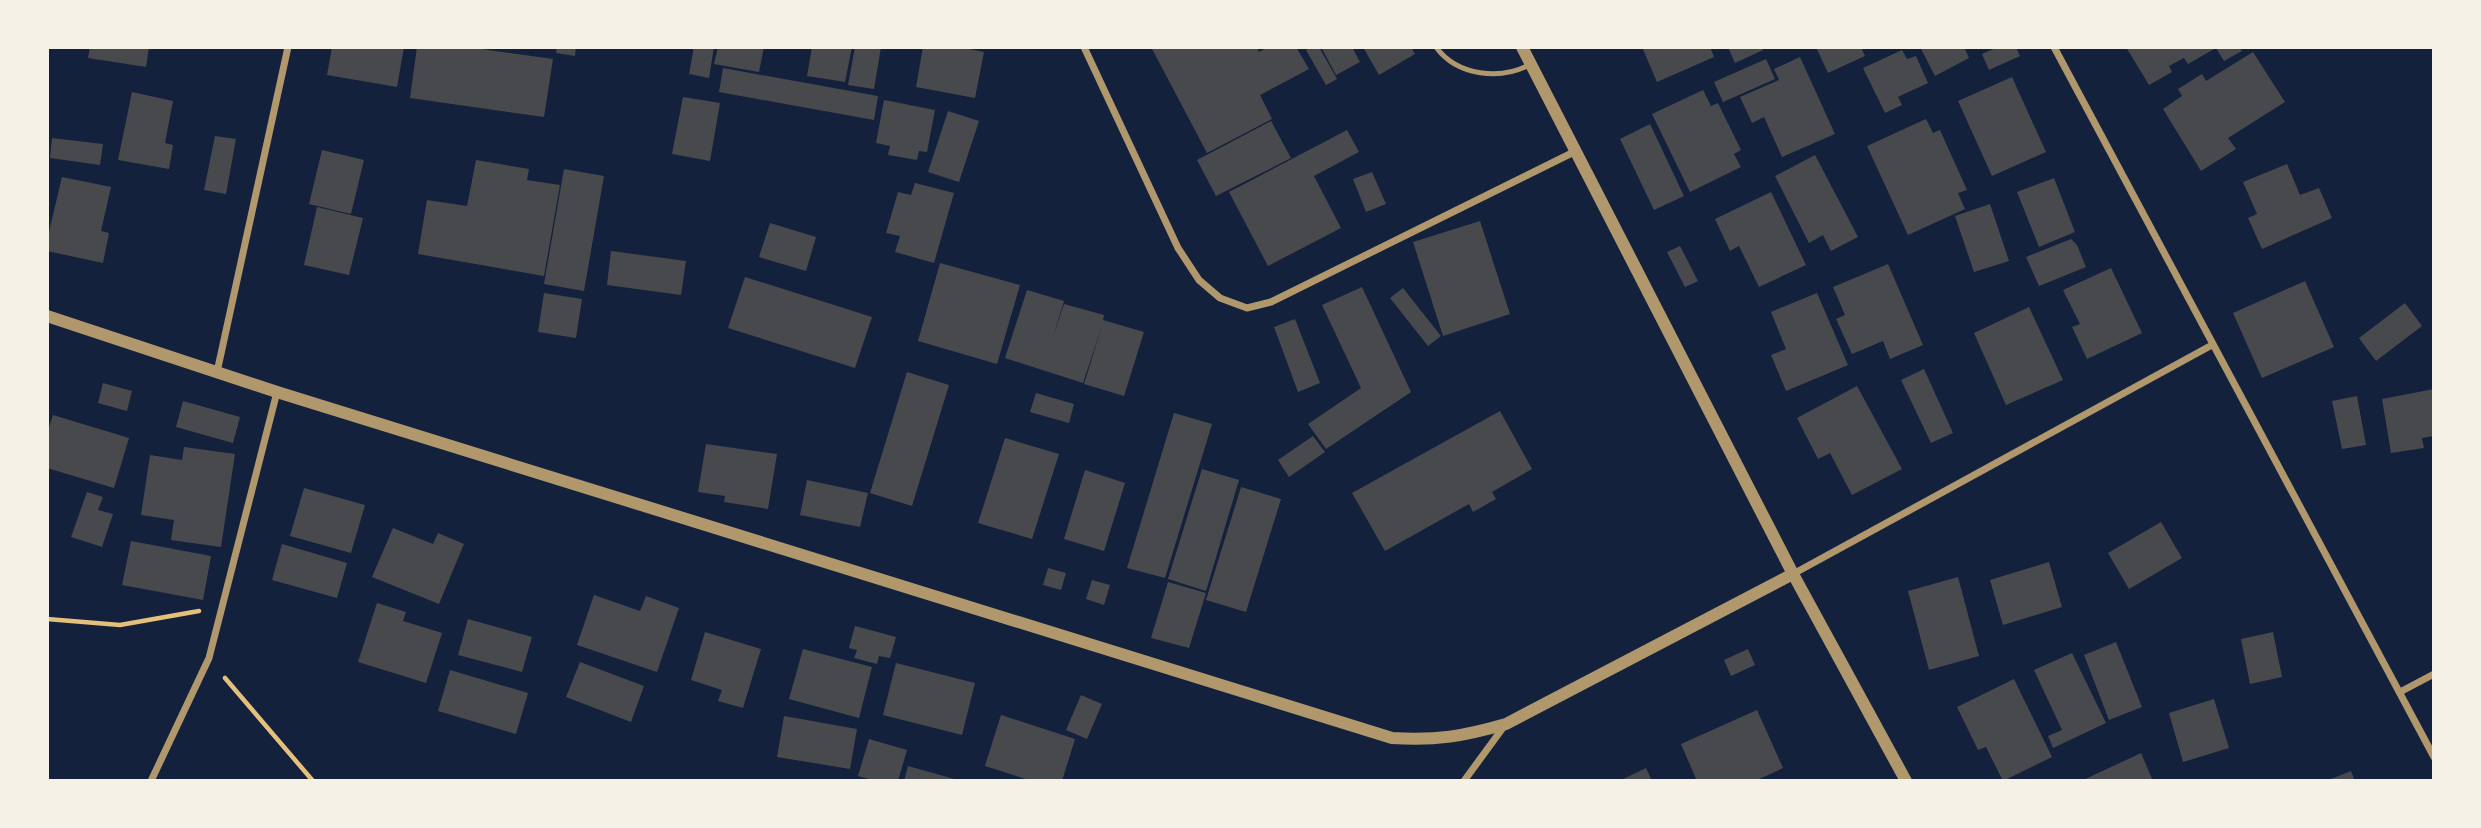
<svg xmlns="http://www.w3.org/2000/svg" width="2481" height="828" font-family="'Fira Sans Condensed',sans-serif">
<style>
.building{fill:#48494c}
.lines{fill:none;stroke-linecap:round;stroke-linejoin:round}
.path{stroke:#e5c07b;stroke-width:4.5}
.service{stroke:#b1986c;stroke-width:5}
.minor{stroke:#b1986c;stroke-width:7}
.tertiary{stroke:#b1986c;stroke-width:12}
</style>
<rect width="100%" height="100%" fill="#14213d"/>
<path class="building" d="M 90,47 L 149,47 L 146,67 L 88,58 Z
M 332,47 L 404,47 L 397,87 L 327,75 Z
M 417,47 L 467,47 L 553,59 L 544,117 L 410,98 Z
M 557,47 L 576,47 L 575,56 L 556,53 Z
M 694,47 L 714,47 L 709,78 L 689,74 Z
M 718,47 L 764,47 L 759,72 L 714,64 Z
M 812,47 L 852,47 L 845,82 L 807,76 Z
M 855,47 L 881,47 L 874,89 L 848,85 Z
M 923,47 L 959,47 L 984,52 L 975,98 L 916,87 Z
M 1151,47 L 1257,47 L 1259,52 L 1268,47 L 1296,47 L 1309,69 L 1260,95 L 1272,119 L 1207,153 Z
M 1310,47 L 1319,47 L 1337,79 L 1326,85 L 1306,50 Z
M 1321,47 L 1352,47 L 1360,62 L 1336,75 Z
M 1363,47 L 1411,47 L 1415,54 L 1379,75 Z
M 1642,47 L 1710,47 L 1714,57 L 1657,82 Z
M 1728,47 L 1762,47 L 1763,50 L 1735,63 Z
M 1816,47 L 1861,47 L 1865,56 L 1828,73 Z
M 1920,47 L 1964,47 L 1969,58 L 1935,76 Z
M 1998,47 L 2016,47 L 2020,56 L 1989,70 L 1982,54 Z
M 2126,47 L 2213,47 L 2214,49 L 2188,64 L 2184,58 L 2169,66 L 2172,72 L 2149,85 Z
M 2239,47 L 2242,51 L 2224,61 L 2216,48 Z
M 1902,50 L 1907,59 L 1916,56 L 1928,83 L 1898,97 L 1902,105 L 1885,113 L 1863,68 Z
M 2253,52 L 2285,102 L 2228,138 L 2236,149 L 2201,171 L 2163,109 L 2182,96 L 2178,89 L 2202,74 L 2206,81 Z
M 1800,57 L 1835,134 L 1782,157 L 1764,117 L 1752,123 L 1740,97 L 1779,80 L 1774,69 Z
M 1766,59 L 1775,79 L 1723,102 L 1714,82 Z
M 723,68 L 878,96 L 874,120 L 719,92 Z
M 2012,77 L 2046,152 L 1992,176 L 1958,101 Z
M 1703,90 L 1711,106 L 1718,103 L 1741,150 L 1734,154 L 1741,167 L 1690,192 L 1652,114 Z
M 132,92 L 173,101 L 165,143 L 173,145 L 169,169 L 118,160 Z
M 683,97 L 720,103 L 710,161 L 672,154 Z
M 884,100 L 935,110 L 927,152 L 919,151 L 917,160 L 888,155 L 890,146 L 876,143 Z
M 948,111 L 979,121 L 959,182 L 928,172 Z
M 1926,119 L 1933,133 L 1940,130 L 1967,190 L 1958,193 L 1965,209 L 1908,235 L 1867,146 Z
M 1271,121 L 1291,158 L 1216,196 L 1197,160 Z
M 1650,124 L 1684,196 L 1654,210 L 1620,139 Z
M 1347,130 L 1359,152 L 1314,176 L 1341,228 L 1268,266 L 1229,192 Z
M 215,136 L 236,139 L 226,194 L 204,190 Z
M 52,138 L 103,144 L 100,165 L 50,158 Z
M 322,150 L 364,160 L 351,214 L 309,204 Z
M 1815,155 L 1858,237 L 1831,251 L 1823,235 L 1809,243 L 1775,176 Z
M 476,160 L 529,169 L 527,180 L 560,185 L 544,276 L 418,254 L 427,200 L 467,206 Z
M 2287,164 L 2300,195 L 2319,188 L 2332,218 L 2262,249 L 2248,218 L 2257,214 L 2243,182 Z
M 564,169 L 604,176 L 584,291 L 544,284 Z
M 1372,172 L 1386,204 L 1366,212 L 1353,179 Z
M 62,177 L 111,187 L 101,231 L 109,233 L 103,263 L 47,251 L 47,240 Z
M 2054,178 L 2075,232 L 2039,247 L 2017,192 Z
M 915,183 L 954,193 L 934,263 L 895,252 L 900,236 L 886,233 L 898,192 L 911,195 Z
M 1771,192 L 1806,265 L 1759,287 L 1739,246 L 1730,251 L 1715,219 Z
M 1990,204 L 2009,261 L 1974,272 L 1955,216 Z
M 317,207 L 363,218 L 349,275 L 304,265 Z
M 1480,221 L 1510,314 L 1443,336 L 1413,242 Z
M 770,223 L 816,237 L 806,271 L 759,257 Z
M 2071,239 L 2077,245 L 2086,267 L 2039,286 L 2026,257 Z
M 1680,246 L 1698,281 L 1685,287 L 1667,252 Z
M 611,251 L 686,261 L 681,295 L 607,285 Z
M 940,263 L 1020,285 L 997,364 L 918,341 Z
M 1888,264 L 1923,345 L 1890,359 L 1883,341 L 1852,354 L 1836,319 L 1845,315 L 1833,287 Z
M 2111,268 L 2142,333 L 2087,359 L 2072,327 L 2080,324 L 2063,290 Z
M 745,277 L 872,317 L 855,368 L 728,328 Z
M 2305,281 L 2334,347 L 2262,378 L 2233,313 Z
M 1362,287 L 1411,392 L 1326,449 L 1308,424 L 1361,388 L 1322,305 Z
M 1403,288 L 1441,336 L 1428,346 L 1390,298 Z
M 1027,290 L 1064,301 L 1053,337 L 1064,304 L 1104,315 L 1103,320 L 1144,332 L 1124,396 L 1084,384 L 1103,323 L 1083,383 L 1005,358 Z
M 544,293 L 582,299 L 576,338 L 538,332 Z
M 1817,293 L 1848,365 L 1786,391 L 1771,355 L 1786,349 L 1771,312 Z
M 2405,303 L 2422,326 L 2376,361 L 2359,338 Z
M 2029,307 L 2063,380 L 2006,405 L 1974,333 Z
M 1295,319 L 1320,383 L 1298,392 L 1274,327 Z
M 1924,369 L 1953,433 L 1931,443 L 1901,380 Z
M 907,372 L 949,385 L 912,506 L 870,493 Z
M 103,383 L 132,391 L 127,411 L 98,403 Z
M 1857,386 L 1902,469 L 1852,495 L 1830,453 L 1818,459 L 1797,418 Z
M 2434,389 L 2434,436 L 2422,438 L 2424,448 L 2391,453 L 2382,399 Z
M 1036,393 L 1074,404 L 1069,423 L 1030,412 Z
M 2357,396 L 2366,445 L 2342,449 L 2332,401 Z
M 183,401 L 240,417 L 233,443 L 176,427 Z
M 1500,411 L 1532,469 L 1492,492 L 1496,499 L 1473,512 L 1469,504 L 1385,551 L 1352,493 Z
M 1174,413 L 1212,424 L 1165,578 L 1127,568 Z
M 53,415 L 129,438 L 114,488 L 47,468 L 47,433 Z
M 1313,436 L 1325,452 L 1289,477 L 1278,460 Z
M 1005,438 L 1059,454 L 1032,539 L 978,523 Z
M 706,444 L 777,454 L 768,509 L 724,502 L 725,496 L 698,492 Z
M 184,447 L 235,454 L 221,547 L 171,540 L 174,520 L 141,515 L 150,455 L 182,460 Z
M 1202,469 L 1239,480 L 1206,591 L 1168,579 Z
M 1085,470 L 1125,483 L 1104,551 L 1064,539 Z
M 807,480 L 868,493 L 860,527 L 800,515 Z
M 1241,487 L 1281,499 L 1246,612 L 1206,600 Z
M 304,488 L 365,505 L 351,553 L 290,536 Z
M 87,492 L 103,497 L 98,510 L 113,514 L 102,547 L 71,537 Z
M 2161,522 L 2182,558 L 2129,589 L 2108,553 Z
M 393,528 L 433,544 L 438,533 L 464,544 L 439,604 L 372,577 Z
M 131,541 L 211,556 L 203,600 L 122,585 Z
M 282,544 L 347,563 L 337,598 L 272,580 Z
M 2049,562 L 2062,607 L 2003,625 L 1990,580 Z
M 1048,568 L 1066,573 L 1061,590 L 1043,585 Z
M 1958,577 L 1979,656 L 1929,670 L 1908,591 Z
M 1092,580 L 1110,585 L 1104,605 L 1086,599 Z
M 1168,582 L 1206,593 L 1189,648 L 1151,638 Z
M 594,595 L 640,611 L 646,596 L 679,608 L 657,672 L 577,645 Z
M 377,603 L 406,612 L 403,621 L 442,633 L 426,683 L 358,662 Z
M 468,619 L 532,637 L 522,672 L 458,655 Z
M 855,626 L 896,637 L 890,658 L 879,656 L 877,664 L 854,658 L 857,650 L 849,648 Z
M 705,632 L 761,649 L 743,708 L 718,701 L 722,690 L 691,680 Z
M 2273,632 L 2282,677 L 2250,684 L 2241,639 Z
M 2116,642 L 2142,707 L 2109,720 L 2084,655 Z
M 803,649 L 872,667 L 859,718 L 789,699 Z
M 1748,649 L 1755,665 L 1731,676 L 1724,660 Z
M 2072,653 L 2106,723 L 2053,748 L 2048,736 L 2062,730 L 2034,670 Z
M 580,662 L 644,686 L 631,722 L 566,697 Z
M 896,663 L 975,683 L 962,735 L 883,715 Z
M 450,670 L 528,693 L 516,734 L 438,711 Z
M 2014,679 L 2052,757 L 2003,781 L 1986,747 L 1978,750 L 1957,707 Z
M 1081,695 L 1102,704 L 1087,739 L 1066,730 Z
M 2214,699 L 2229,748 L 2183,762 L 2169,713 Z
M 1757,710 L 1783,768 L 1755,781 L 1697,781 L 1681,744 Z
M 1001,715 L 1075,739 L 1062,781 L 1032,781 L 985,766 Z
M 784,716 L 857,729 L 850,769 L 777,757 Z
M 869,739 L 907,750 L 898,781 L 876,781 L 858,776 Z
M 2141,753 L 2153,781 L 2081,781 Z
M 908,766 L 958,780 L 958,781 L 904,781 Z
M 1646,768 L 1652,781 L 1619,781 Z
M 2351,771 L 2355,781 L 2326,781 Z"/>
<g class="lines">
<path class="path" d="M 47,619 L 120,625 L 199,611
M 225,678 L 313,781"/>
<path class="service" d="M 1436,47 C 1457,76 1501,81 1531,64"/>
<path class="minor" d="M 1084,47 L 1178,248 L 1199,280 L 1220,298 L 1247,308 L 1271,302 L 1576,151
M 2054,47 L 2434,757
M 217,372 L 288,47
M 1793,574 L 2212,345
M 2400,692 L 2434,674
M 151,781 L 209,658 L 277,392
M 1464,781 L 1505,725"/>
<path class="tertiary" d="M 1522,47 L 1793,574 L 1906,781
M 47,316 L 277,392 L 1392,738 C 1436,741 1464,736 1506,724 L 1793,574"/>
</g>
<rect width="2481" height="828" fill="none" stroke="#f6f1e7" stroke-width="98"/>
</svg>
